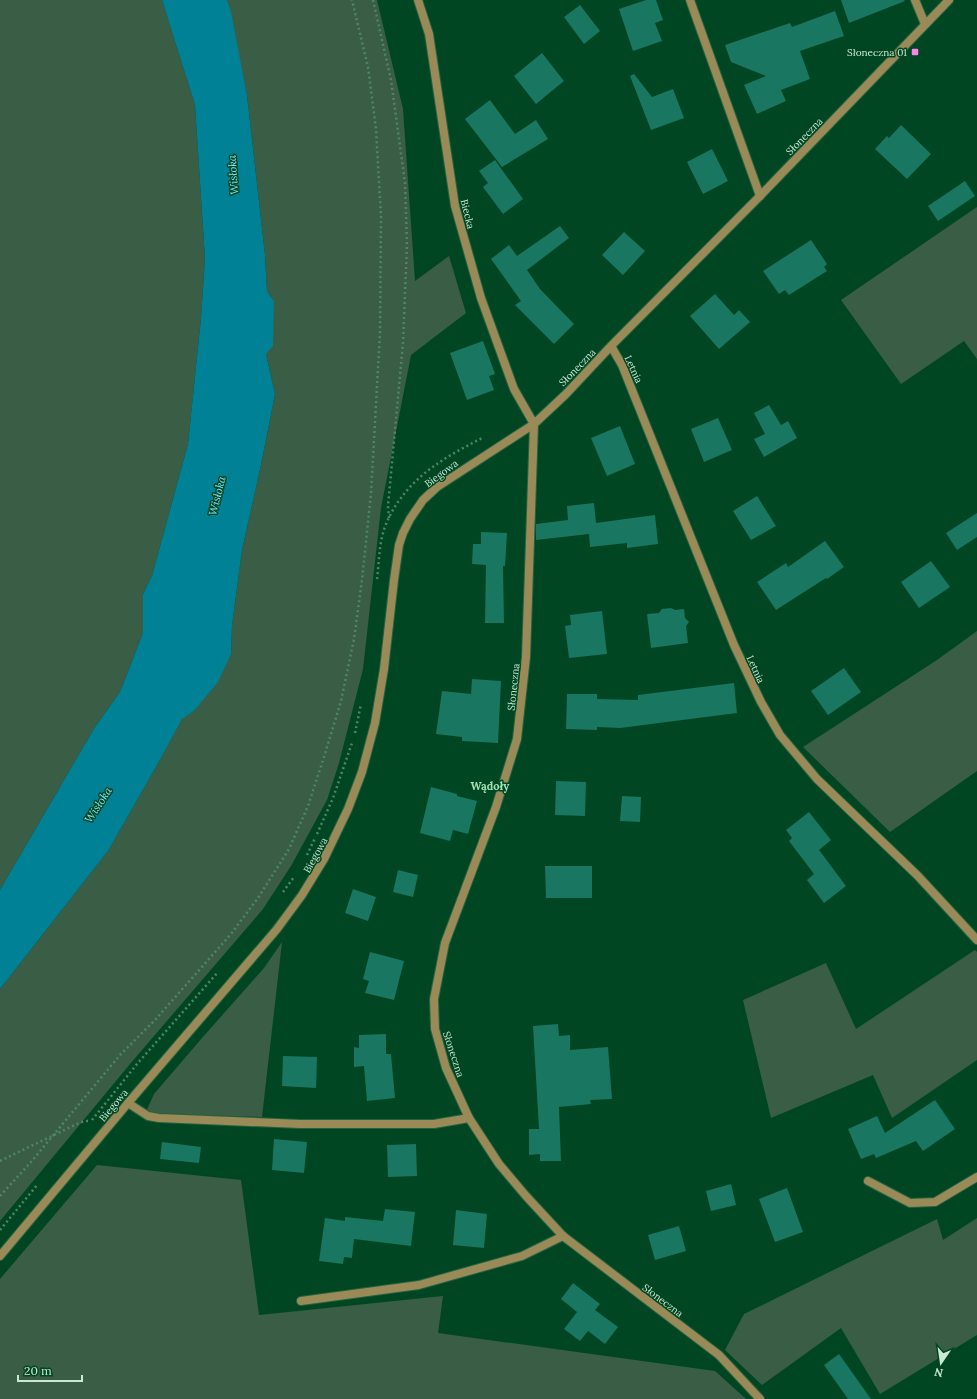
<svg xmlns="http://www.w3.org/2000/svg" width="977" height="1399" font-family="Lora,serif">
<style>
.green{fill:#395e45}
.water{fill:#008195}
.building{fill:#187661}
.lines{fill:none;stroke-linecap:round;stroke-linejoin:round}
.lane-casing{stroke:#246342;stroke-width:10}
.street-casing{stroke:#246342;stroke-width:10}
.path{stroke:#508668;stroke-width:2.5;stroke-dasharray:2 3;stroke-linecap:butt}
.lane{stroke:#998a58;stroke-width:8}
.street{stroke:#998a58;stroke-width:8}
.poi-dot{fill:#fa87e7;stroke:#004622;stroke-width:1.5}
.labels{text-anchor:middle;stroke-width:3;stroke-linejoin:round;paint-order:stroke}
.poi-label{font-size:10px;fill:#cae9d3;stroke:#004622;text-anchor:end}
.street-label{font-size:10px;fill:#cae9d3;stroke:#004622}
.water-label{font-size:11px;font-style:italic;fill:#7ce4fb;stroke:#004622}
.neighbourhood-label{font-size:11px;font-weight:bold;fill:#a2e2b5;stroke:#004622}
</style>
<rect width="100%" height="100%" fill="#004622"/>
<path class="green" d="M 0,0 L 162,0 L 195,105 L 205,259 L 201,318 L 188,444 L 152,576 L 143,594 L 143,633 L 120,692 L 95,727 L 0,890 Z
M 227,0 L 377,0 L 403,109 L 415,281 L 449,256 L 466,313 L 411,355 L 381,508 L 363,669 L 339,763 L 327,800 L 291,866 L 263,909 L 130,1064 L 0,1221 L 0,989 L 108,851 L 156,767 L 182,718 L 194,711 L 231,654 L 232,626 L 242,550 L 261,465 L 275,394 L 266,354 L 274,301 L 267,291 L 265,255 L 247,95 Z
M 977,207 L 977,359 L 964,341 L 901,384 L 841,300 Z
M 977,631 L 977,771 L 890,832 L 803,747 L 937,660 Z
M 282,942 L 262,1117 L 145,1114 L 154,1094 L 202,1038 L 264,968 Z
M 975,950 L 977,952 L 977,1060 L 892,1118 L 873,1075 L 771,1118 L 743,1000 L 826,963 L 856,1029 Z
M 97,1165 L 241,1180 L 259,1315 L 443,1296 L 438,1333 L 715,1371 L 746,1399 L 0,1399 L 0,1279 Z
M 977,1218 L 977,1335 L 880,1394 L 841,1328 L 762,1385 L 725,1350 L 744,1314 L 937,1219 L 943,1240 Z"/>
<path class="water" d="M 162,0 L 227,0 L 231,12 L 247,95 L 265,255 L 267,291 L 274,301 L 273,346 L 266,354 L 275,394 L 261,465 L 242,550 L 232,626 L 231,654 L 218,682 L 194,711 L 182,719 L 156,767 L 108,851 L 0,989 L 0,890 L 95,727 L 120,692 L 143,633 L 143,594 L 152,576 L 188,444 L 201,318 L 205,259 L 195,105 Z"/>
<path class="building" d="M 646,0 L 656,0 L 663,20 L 655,23 L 662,41 L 633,51 L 619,9 Z
M 841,0 L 904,0 L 905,1 L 849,23 Z
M 580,5 L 600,31 L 584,44 L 564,17 Z
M 835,11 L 844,36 L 800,51 L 810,79 L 781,90 L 786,101 L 757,114 L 744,85 L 766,76 L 731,62 L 725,45 L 790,23 L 792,27 Z
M 542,53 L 564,81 L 536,104 L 514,76 Z
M 634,74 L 652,97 L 673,89 L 684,118 L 651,130 L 630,76 Z
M 490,100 L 515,134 L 536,120 L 548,139 L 502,167 L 465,119 Z
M 901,125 L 931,154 L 907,179 L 875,149 L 887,136 L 889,138 Z
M 712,149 L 728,181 L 703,194 L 687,162 Z
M 495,160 L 523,199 L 503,214 L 483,187 L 488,183 L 479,171 Z
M 965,181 L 975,196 L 938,221 L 928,206 Z
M 560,226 L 569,238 L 527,270 L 540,289 L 574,324 L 554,344 L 515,305 L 521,301 L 491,259 L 509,245 L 517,256 Z
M 624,232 L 645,251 L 623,275 L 602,255 Z
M 811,240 L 827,264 L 824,267 L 827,271 L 789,295 L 785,290 L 779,294 L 763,271 Z
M 715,294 L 734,315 L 739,310 L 750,322 L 719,349 L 690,316 Z
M 483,341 L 495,374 L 489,376 L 494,390 L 467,400 L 450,353 Z
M 769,405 L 781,425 L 788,421 L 797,438 L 764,457 L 754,439 L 765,434 L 754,413 Z
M 718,418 L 732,450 L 704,462 L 691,429 Z
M 620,426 L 635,464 L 607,476 L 591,438 Z
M 757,496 L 776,526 L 751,540 L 733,511 Z
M 594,503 L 596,523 L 655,515 L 658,544 L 627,548 L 627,543 L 590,547 L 589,534 L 536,540 L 536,524 L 568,520 L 567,506 Z
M 977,513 L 977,537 L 957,550 L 946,533 Z
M 481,532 L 507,533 L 505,566 L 503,566 L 504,623 L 485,623 L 486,565 L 472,564 L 473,544 L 481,544 Z
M 825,541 L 844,567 L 827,579 L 826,578 L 776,610 L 757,582 L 786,563 L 788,567 Z
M 931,561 L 950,587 L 919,608 L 901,582 Z
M 671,608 L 675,610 L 684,609 L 685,618 L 689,622 L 686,626 L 688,643 L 651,648 L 647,614 L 659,613 L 662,609 Z
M 602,611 L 607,654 L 569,658 L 565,626 L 571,625 L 570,615 Z
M 844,668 L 861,692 L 828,715 L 811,691 Z
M 472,679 L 501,681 L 498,743 L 462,741 L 462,737 L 436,734 L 442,691 L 471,694 Z
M 734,683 L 737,713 L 620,728 L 597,727 L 597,730 L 566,729 L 567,694 L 597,694 L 597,699 L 638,700 L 638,695 Z
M 556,781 L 586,782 L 585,816 L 555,815 Z
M 431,787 L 457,794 L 457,796 L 477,801 L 468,834 L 453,830 L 450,841 L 420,833 Z
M 622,796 L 641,797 L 640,822 L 620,821 Z
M 809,812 L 831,840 L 819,850 L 846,886 L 824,903 L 807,880 L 814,874 L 789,841 L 792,838 L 786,830 Z
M 545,866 L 592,866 L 592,898 L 546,898 Z
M 398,870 L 418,875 L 413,897 L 393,892 Z
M 353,889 L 376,897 L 368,921 L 345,913 Z
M 370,952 L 404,961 L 394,1000 L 365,993 L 369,981 L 363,979 Z
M 558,1024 L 559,1036 L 570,1035 L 570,1050 L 608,1047 L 612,1099 L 590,1100 L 591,1104 L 559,1107 L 561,1161 L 540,1161 L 540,1154 L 529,1155 L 529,1129 L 539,1129 L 533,1026 Z
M 386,1034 L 386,1054 L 391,1054 L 395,1098 L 367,1101 L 364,1066 L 354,1067 L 354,1047 L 359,1048 L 359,1035 Z
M 283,1056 L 317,1057 L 316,1088 L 282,1086 Z
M 935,1100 L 955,1129 L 923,1151 L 916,1141 L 876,1158 L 874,1154 L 861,1159 L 848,1129 L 877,1116 L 885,1133 Z
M 274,1139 L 307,1142 L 304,1173 L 272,1170 Z
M 162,1142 L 201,1147 L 199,1163 L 160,1159 Z
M 416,1144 L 417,1176 L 388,1177 L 387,1145 Z
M 731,1184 L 736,1205 L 711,1211 L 706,1191 Z
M 787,1188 L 803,1232 L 775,1242 L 759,1199 Z
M 385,1209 L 415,1212 L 411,1246 L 354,1239 L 352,1258 L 344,1257 L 343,1264 L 319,1261 L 325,1218 L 345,1221 L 345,1217 L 383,1221 Z
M 456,1210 L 487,1214 L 484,1248 L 453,1245 Z
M 679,1226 L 686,1251 L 655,1260 L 648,1235 Z
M 573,1283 L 600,1304 L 595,1310 L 618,1327 L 605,1344 L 588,1331 L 580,1341 L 564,1329 L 577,1312 L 561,1299 Z
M 839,1354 L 871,1399 L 848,1399 L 824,1365 Z"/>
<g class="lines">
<defs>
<path id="lane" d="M 690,0 L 760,196
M 915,0 L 925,24
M 128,1103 L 148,1116 L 159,1118 L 300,1124 L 434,1124 L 469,1118
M 868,1181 L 910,1203 L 935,1202 L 977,1177
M 301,1301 L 419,1285 L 522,1256 L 563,1236"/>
<path id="street" d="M 611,346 L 622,365 L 734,645 L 761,702 L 780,735 L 817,779 L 918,876 L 977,940
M 0,1256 L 128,1103 L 277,929 L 302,895 L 324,859 L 348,809 L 362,772 L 375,723 L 384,669 L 394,580 L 399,545 L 403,533 L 410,519 L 423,500 L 437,487 L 534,424 L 514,389 L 481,298 L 455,206 L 429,34 L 418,0
M 760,1399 L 719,1355 L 563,1236 L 526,1196 L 499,1164 L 469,1118 L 446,1068 L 435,1029 L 434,999 L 445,943 L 496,807 L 517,739 L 526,657 L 534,424 L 566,394 L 611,346 L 760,196 L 949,0"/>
</defs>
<use href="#lane" class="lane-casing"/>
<use href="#street" class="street-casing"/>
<path class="path" d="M 373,0 L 391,80 L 405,183 L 407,245 L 403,343 L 388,506 L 389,518
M 377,579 C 379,564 379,547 383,533 C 391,505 413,480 437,464 C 451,454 467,446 482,438
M 355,733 L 361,704
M 317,834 L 333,798 L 352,743
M 307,855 L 315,838
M 283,892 L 294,877
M 92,1120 L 137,1064 L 218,972
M 0,1161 L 79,1123 L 85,1121 L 91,1121
M 0,1196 L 31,1162 L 120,1055 L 155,1020 L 231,934 L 258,898 L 289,849 L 308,806 L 324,757 L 341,701 L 354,639 L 362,580 L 371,493 L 380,333 L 381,217 L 376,129 L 368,67 L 352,0
M 0,1230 L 38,1184"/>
<use href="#lane" class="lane"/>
<use href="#street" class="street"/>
</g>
<rect class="poi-dot" x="911" y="48" width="8" height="8" rx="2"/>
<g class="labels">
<g class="poi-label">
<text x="907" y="56">Słoneczna 01</text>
</g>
<g class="street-label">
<text transform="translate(804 136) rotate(-46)" y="4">Słoneczna</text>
<text transform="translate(468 214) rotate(76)" y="4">Biecka</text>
<text transform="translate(577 367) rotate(-46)" y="4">Słoneczna</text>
<text transform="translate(634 369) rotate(65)" y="4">Letnia</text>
<text transform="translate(441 473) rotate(-37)" y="4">Biegowa</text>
<text transform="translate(756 669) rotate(65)" y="4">Letnia</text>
<text transform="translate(513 687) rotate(-84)" y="4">Słoneczna</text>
<text transform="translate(315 855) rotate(-61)" y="4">Biegowa</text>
<text transform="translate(454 1054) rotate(72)" y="4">Słoneczna</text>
<text transform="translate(113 1105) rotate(-50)" y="4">Biegowa</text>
<text transform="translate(663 1300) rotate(37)" y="4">Słoneczna</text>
</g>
<g class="water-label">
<text transform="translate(233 175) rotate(-94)" y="4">Wisłoka</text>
<text transform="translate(217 496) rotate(-76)" y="4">Wisłoka</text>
<text transform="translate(98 805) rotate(-57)" y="4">Wisłoka</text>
</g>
<g class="neighbourhood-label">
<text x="490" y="790">Wądoły</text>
</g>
</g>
<g transform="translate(941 1363) rotate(193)" stroke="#004622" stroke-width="3" paint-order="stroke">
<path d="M0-3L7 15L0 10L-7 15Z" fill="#cae9d3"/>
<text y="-6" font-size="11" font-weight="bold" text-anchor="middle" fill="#cae9d3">N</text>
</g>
<path d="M18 1375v6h64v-6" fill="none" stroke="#cae9d3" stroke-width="2"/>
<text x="24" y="1375" font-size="12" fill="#cae9d3" stroke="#004622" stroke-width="3" paint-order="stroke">20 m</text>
</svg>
